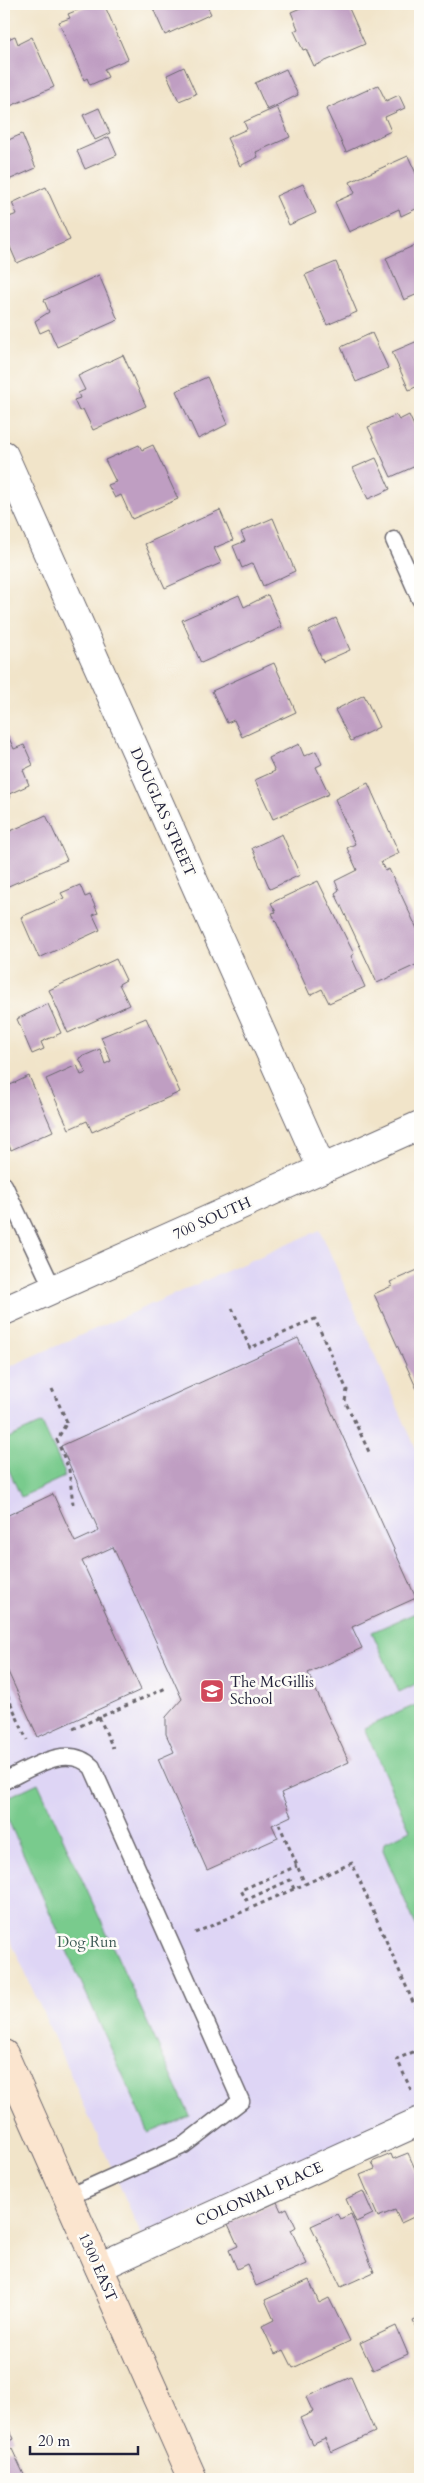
<svg xmlns="http://www.w3.org/2000/svg" width="424" height="2483" font-family="Cardo,serif">
<style>
.built{fill:#ded5f5}
.green{fill:#79cb8d;stroke:#4e7664}
.building{fill:#bf9ec2}
.lines{fill:none;stroke-linecap:round;stroke-linejoin:round}
.service-casing{stroke:#6a666d;stroke-width:19}
.minor-casing{stroke:#6a666d;stroke-width:30}
.secondary-casing{stroke:#6a666d;stroke-width:30}
.path{stroke:#6a666d;stroke-width:3;stroke-dasharray:4 4;stroke-linecap:butt}
.service{stroke:#fff;stroke-width:16}
.minor{stroke:#fff;stroke-width:28}
.secondary{stroke:#fbe5cf;stroke-width:28}
.labels{text-anchor:middle;stroke-width:5;stroke-linejoin:round;paint-order:stroke}
.street-label{font-size:15px;fill:#22223b;stroke:#fdfcf7}
.poi-label{font-size:15px;fill:#22223b;stroke:#fdfcf7;text-anchor:start}
.park-label{font-size:15px;fill:#405d58;stroke:#fdfcf7}
</style>
<rect width="100%" height="100%" fill="#fdfcf7"/>
<filter id="ink" filterUnits="userSpaceOnUse"><feTurbulence type="fractalNoise" baseFrequency=".02" numOctaves="2"/><feDisplacementMap in="SourceGraphic" scale="10" xChannelSelector="R" yChannelSelector="G"/><feConvolveMatrix kernelMatrix="1 2 1 2 8 2 1 2 1" color-interpolation-filters="sRGB"/></filter>
<filter id="wash" filterUnits="userSpaceOnUse"><feTurbulence type="fractalNoise" baseFrequency=".0096" numOctaves="4" result="noise"/><feDisplacementMap in="SourceGraphic" scale="20" xChannelSelector="R" yChannelSelector="G"/><feGaussianBlur stdDeviation="1.12" result="paint"/><feColorMatrix in="noise" values="0 0 0 0 0 0 0 0 0 0 0 0 0 0 0 0 0 1.4 0 .05"/><feComposite in="paint" operator="in"/></filter>
<g filter="url(#wash)">
<rect width="100%" height="100%" fill="#f1e4c9"/>
<path class="built" d="M 320,1230 L 420,1458 L 420,2110 L 142,2236 L 4,1925 L 4,1369 Z"/>
<path class="green" d="M 42,1423 L 64,1471 L 64,1477 L 21,1497 L 4,1459 L 4,1440 Z
M 420,1611 L 420,1682 L 399,1692 L 372,1632 Z
M 420,1703 L 420,1935 L 383,1850 L 384,1843 L 410,1830 L 364,1728 Z
M 38,1783 L 190,2116 L 149,2133 L 4,1811 L 4,1799 Z"/>
<g id="blocks">
<path class="building" d="M 92,4 L 104,4 L 128,59 L 104,69 L 108,77 L 90,85 L 87,78 L 84,80 L 59,22 L 70,18 L 68,14 Z
M 151,4 L 206,4 L 211,14 L 165,35 Z
M 310,4 L 347,4 L 365,44 L 314,66 L 306,49 L 303,50 L 294,31 L 298,29 L 291,12 Z
M 15,36 L 18,44 L 32,37 L 54,87 L 8,107 L 4,98 L 4,41 Z
M 184,67 L 196,94 L 179,101 L 167,75 Z
M 286,69 L 298,95 L 267,110 L 255,83 Z
M 378,85 L 386,101 L 399,95 L 405,108 L 385,117 L 391,131 L 346,152 L 326,109 Z
M 277,107 L 290,137 L 256,152 L 258,157 L 240,166 L 227,138 L 247,129 L 244,122 Z
M 99,108 L 110,133 L 95,140 L 83,115 Z
M 22,134 L 36,168 L 4,182 L 4,142 Z
M 109,137 L 117,155 L 85,169 L 77,151 Z
M 408,156 L 420,182 L 417,187 L 420,194 L 420,207 L 401,216 L 399,209 L 349,232 L 335,202 L 355,193 L 350,182 Z
M 303,184 L 316,213 L 289,225 L 276,196 Z
M 46,187 L 70,240 L 17,263 L 4,233 L 4,219 L 17,214 L 12,203 Z
M 420,243 L 420,293 L 404,300 L 386,258 Z
M 336,262 L 357,312 L 327,325 L 305,275 Z
M 99,275 L 118,320 L 57,347 L 49,329 L 40,333 L 35,321 L 49,312 L 44,300 Z
M 372,333 L 388,368 L 356,382 L 341,347 Z
M 420,340 L 420,385 L 409,390 L 392,352 Z
M 123,355 L 146,406 L 93,430 L 83,409 L 79,411 L 74,400 L 80,398 L 78,393 L 85,390 L 78,376 Z
M 207,377 L 228,424 L 198,439 L 176,391 Z
M 396,415 L 399,420 L 409,415 L 420,439 L 420,464 L 391,477 L 368,427 Z
M 139,445 L 142,450 L 153,445 L 178,499 L 132,519 L 121,495 L 115,498 L 108,485 L 116,482 L 105,460 Z
M 376,458 L 390,489 L 368,499 L 353,468 Z
M 220,510 L 233,540 L 214,548 L 221,563 L 165,588 L 145,544 Z
M 273,518 L 295,571 L 263,586 L 253,563 L 242,568 L 233,546 L 245,541 L 241,532 Z
M 239,595 L 244,607 L 268,595 L 282,627 L 201,663 L 182,620 Z
M 336,618 L 350,650 L 323,662 L 309,631 Z
M 274,663 L 296,712 L 242,737 L 234,720 L 227,723 L 212,691 Z
M 364,695 L 379,727 L 351,741 L 335,710 Z
M 8,736 L 14,749 L 24,745 L 33,765 L 23,770 L 29,785 L 9,794 L 11,797 L 4,800 L 4,738 Z
M 299,744 L 304,756 L 316,751 L 322,764 L 316,767 L 329,794 L 273,819 L 255,780 L 275,771 L 269,758 Z
M 368,783 L 399,853 L 381,862 L 385,871 L 389,869 L 420,935 L 420,963 L 377,983 L 335,893 L 339,890 L 335,881 L 357,870 L 347,848 L 355,844 L 335,799 Z
M 46,815 L 67,860 L 4,888 L 4,834 Z
M 282,834 L 300,875 L 270,889 L 252,848 Z
M 318,881 L 354,954 L 351,956 L 365,987 L 329,1003 L 322,989 L 310,995 L 272,913 L 276,912 L 271,903 Z
M 80,885 L 85,897 L 90,895 L 98,913 L 93,915 L 100,930 L 39,958 L 21,917 L 64,898 L 61,893 Z
M 116,959 L 126,980 L 119,984 L 129,1005 L 68,1033 L 49,990 Z
M 48,1004 L 61,1033 L 41,1042 L 44,1049 L 32,1054 L 17,1019 Z
M 146,1018 L 180,1092 L 92,1132 L 87,1121 L 69,1129 L 46,1079 L 77,1065 L 81,1075 L 86,1073 L 79,1058 L 100,1049 L 105,1064 L 111,1061 L 101,1037 Z
M 29,1076 L 53,1131 L 11,1150 L 4,1134 L 4,1088 Z
M 420,1269 L 420,1396 L 374,1294 L 392,1286 L 390,1282 Z
M 298,1338 L 416,1598 L 352,1627 L 362,1648 L 308,1673 L 349,1762 L 281,1793 L 291,1816 L 272,1825 L 278,1838 L 207,1870 L 158,1759 L 174,1752 L 166,1734 L 166,1717 L 182,1699 L 113,1547 L 82,1561 L 141,1690 L 38,1737 L 4,1663 L 4,1517 L 53,1494 L 75,1542 L 99,1531 L 61,1446 Z
M 408,2153 L 420,2180 L 420,2214 L 401,2223 L 395,2210 L 378,2217 L 360,2175 L 375,2169 L 372,2162 L 391,2154 L 393,2159 Z
M 363,2191 L 373,2214 L 356,2222 L 346,2199 Z
M 277,2202 L 281,2211 L 287,2208 L 296,2227 L 291,2230 L 307,2264 L 256,2286 L 247,2264 L 237,2269 L 229,2250 L 238,2246 L 228,2224 Z
M 337,2214 L 340,2219 L 351,2214 L 374,2272 L 341,2287 L 311,2226 Z
M 309,2280 L 319,2303 L 329,2298 L 350,2341 L 293,2368 L 284,2350 L 275,2354 L 262,2326 L 274,2320 L 265,2300 Z
M 420,2318 L 420,2337 L 413,2321 Z
M 396,2326 L 408,2354 L 373,2370 L 360,2343 Z
M 351,2377 L 375,2432 L 331,2452 L 325,2438 L 312,2444 L 300,2418 L 313,2412 L 306,2397 Z
M 4,2416 L 14,2439 L 4,2444 Z
M 12,2449 L 26,2479 L 4,2479 L 4,2452 Z"/>
</g>
</g>
<g filter="url(#ink)">
<use href="#blocks" fill-opacity="0" stroke="#6a666d" stroke-width="1"/>
<g class="lines">
<defs>
<path id="service" d="M 394,540 L 420,599
M 4,1185 L 53,1289
M 4,1781 C 30,1769 67,1742 92,1767 L 241,2101 L 184,2145 L 68,2197"/>
<path id="minor" d="M 4,455 L 322,1169
M 4,1311 L 420,1125
M 99,2267 L 420,2121"/>
<path id="secondary" d="M 4,2054 L 193,2479"/>
</defs>
<use href="#service" class="service-casing"/>
<use href="#minor" class="minor-casing"/>
<use href="#secondary" class="secondary-casing"/>
<path class="path" d="M 232,1308 L 250,1348 L 315,1319 L 347,1390 L 345,1401 L 370,1454
M 52,1389 L 67,1422 L 57,1440 L 69,1470 L 73,1504
M 4,1688 L 27,1740
M 99,1717 L 113,1748
M 73,1729 L 166,1688
M 279,1824 L 305,1884
M 294,1889 L 290,1880 L 246,1900 L 241,1890 L 297,1866
M 195,1933 L 352,1863 L 420,2018
M 411,2090 L 397,2059 L 420,2049"/>
<use href="#service" class="service"/>
<use href="#minor" class="minor"/>
<use href="#secondary" class="secondary"/>
</g>
</g>
<defs>
<symbol id="school-square" viewBox="-11 -11 22 22"><rect x="-9" y="-9" width="18" height="18" rx="4" fill="#d1495b" stroke="#fdfcf7"/><path d="M0-5L7-2L0 1L-7-2ZM-4 1L0 2.5L4 1V4Q0 6-4 4Z" fill="#fff"/></symbol>
</defs>
<g fill-rule="evenodd">
<use href="#school-square" x="198" y="1677" width="28" height="28"/>
</g>
<g class="labels">
<g class="street-label">
<text transform="translate(163 812) rotate(66)" y="5">DOUGLAS STREET</text>
<text transform="translate(212 1218) rotate(-24)" y="5">700 SOUTH</text>
<text transform="translate(259 2194) rotate(-24)" y="5">COLONIAL PLACE</text>
<text transform="translate(98 2267) rotate(66)" y="5">1300 EAST</text>
</g>
<g class="poi-label">
<text x="230" y="1687">The McGillis<tspan x="230" dy="17">School</tspan></text>
</g>
<g class="park-label">
<text x="87" y="1947">Dog Run</text>
</g>
</g>
<rect width="424" height="2483" fill="none" stroke="#fdfcf7" stroke-width="20"/>
<path d="M30 2446v8h108v-8" fill="none" stroke="#22223b" stroke-width="2.5"/>
<text x="38" y="2446" font-size="15" fill="#22223b" stroke="#fdfcf7" stroke-width="4" paint-order="stroke">20 m</text>
</svg>
